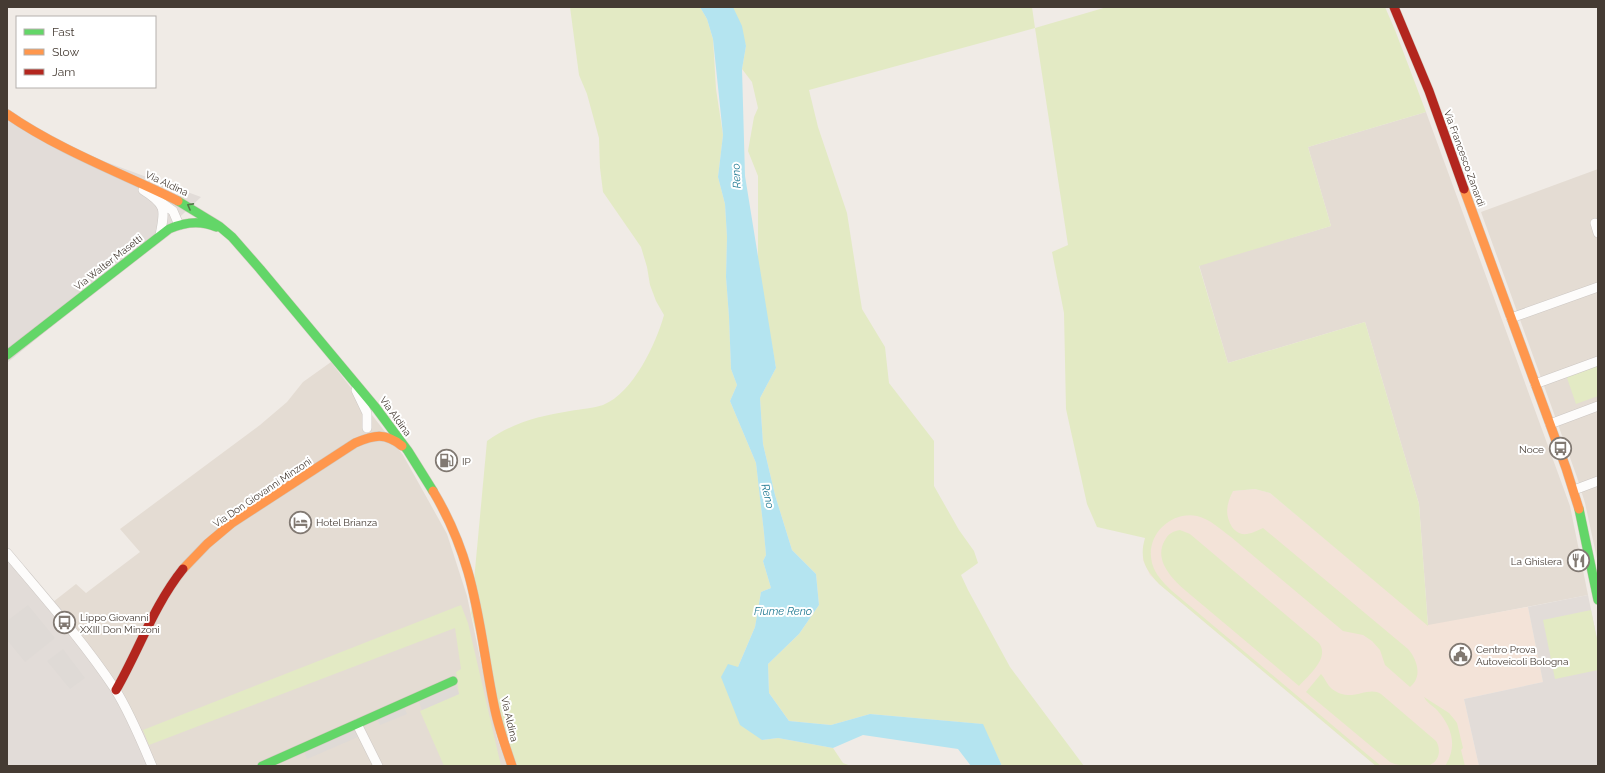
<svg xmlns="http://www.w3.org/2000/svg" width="1605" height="773" font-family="Raleway,sans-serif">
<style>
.residential{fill:#e4dcd3}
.commercial{fill:#f3e3d8}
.industrial{fill:#e2dcd8}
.green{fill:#e3eac4}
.parking{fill:#dfdad6}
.water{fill:#b4e4f0}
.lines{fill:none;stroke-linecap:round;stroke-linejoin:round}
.street-casing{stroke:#ccc7c3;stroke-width:10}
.fast-casing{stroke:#d1c8be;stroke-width:10}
.slow-casing{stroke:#d1c8be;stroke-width:10}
.jam-casing{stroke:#d1c8be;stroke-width:10}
.street{stroke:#fdfcfb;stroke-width:9}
.fast{stroke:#63d668;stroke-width:9}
.slow{stroke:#ff974d;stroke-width:9}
.jam{stroke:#b3261e;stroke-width:9}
.oneway{stroke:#517948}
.labels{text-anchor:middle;stroke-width:4;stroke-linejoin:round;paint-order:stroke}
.street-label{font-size:10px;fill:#453b33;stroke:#fff}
.poi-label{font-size:10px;fill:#453b33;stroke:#fff;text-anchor:start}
.water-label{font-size:11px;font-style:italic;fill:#237b94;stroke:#fff}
</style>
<rect width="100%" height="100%" fill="#f0ebe6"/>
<path class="residential" d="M 1426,112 L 1570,506 L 1588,595 L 1428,626 L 1419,504 L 1365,322 L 1228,363 L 1199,265 L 1331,226 L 1308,147 Z
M 1598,169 L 1598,563 L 1585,503 L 1577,477 L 1481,212 Z
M 331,362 L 403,455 L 447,534 L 467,596 L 497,738 L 507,766 L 149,766 L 53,602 L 76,584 L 86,593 L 140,552 L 120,529 L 260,425 L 287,402 L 303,382 Z"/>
<path class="commercial" d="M 1255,489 L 1270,493 L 1428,625 L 1528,607 L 1543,682 L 1464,699 L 1479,766 L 1376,766 L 1164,588 L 1150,575 L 1143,560 L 1143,546 L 1187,495 Z"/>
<path class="industrial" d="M 7,108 L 51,139 L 106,162 L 201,197 L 148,247 L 7,363 Z
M 7,551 L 121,701 L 149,766 L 7,766 Z
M 1588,595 L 1598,644 L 1598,766 L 1479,766 L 1464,699 L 1543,682 L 1528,607 Z"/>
<path class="green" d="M 570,7 L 700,7 L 707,19 L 713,39 L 716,89 L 723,135 L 718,177 L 725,204 L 727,237 L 726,277 L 729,317 L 731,369 L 737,385 L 730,401 L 756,463 L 764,533 L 766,555 L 763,561 L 771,588 L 761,592 L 755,627 L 738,667 L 762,740 L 778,738 L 833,748 L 843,763 L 851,766 L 512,766 L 471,613 L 487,441 C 514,422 539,416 570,411 C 581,409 594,408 603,405 C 633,393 656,344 664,315 L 656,301 L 650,285 L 647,267 L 641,247 L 603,192 L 600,168 L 599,138 L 587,94 L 579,75 Z
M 732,7 L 1032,7 L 1035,28 L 1107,7 L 1385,7 L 1395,30 L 1426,112 L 1308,147 L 1331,226 L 1199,266 L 1228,363 L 1365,322 L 1419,504 L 1428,626 L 1270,493 L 1255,489 L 1233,491 C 1227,503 1224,514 1232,527 C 1234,530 1238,533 1242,534 C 1249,535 1257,531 1263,528 L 1408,649 C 1417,659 1423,677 1410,687 L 1385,665 L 1380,650 L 1372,641 L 1363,635 L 1343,631 L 1231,537 C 1220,529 1210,519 1197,516 C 1170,511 1145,536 1152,563 C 1155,575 1164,583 1172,591 L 1381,766 L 1376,766 L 1159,584 C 1145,569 1139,559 1145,538 L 1097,527 L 1087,504 L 1066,409 L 1064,313 L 1052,252 L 1068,245 L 1035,28 L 809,90 L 818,127 L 847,213 L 862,309 L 885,347 L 889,383 L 934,441 L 934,486 L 959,530 L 974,551 L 978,563 L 961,575 L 968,590 L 1010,667 L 1084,766 L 1002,766 L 982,724 L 870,714 L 831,725 L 789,721 L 769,693 L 768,664 L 799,634 L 819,605 L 816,574 L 792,550 L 775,495 L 763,444 L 760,398 L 776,368 L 758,267 L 758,176 L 748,151 L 754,117 L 758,108 L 752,82 L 742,69 L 746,46 Z
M 1598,363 L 1598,396 L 1576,404 L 1566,375 Z
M 1180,530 L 1190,534 L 1319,643 C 1330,658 1309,675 1299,686 L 1186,591 C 1172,579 1153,560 1165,540 C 1168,534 1173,531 1180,530 Z
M 461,605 L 468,623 L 501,766 L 444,766 L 420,711 L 459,694 L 456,672 L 461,669 L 455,628 L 149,745 L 143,730 Z
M 1591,610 L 1598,644 L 1598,670 L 1555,679 L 1543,620 Z
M 1321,674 C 1325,678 1327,685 1332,689 C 1352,704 1367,685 1381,694 L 1436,741 C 1441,749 1440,760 1430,765 C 1423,769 1397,766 1390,762 L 1306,692 Z
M 1424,697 L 1449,713 L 1454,719 L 1457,723 L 1463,748 L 1461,750 L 1465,766 L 1445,766 C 1458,746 1452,727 1437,710 C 1433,706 1426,702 1424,697 Z"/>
<path class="parking" d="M 28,605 L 55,638 L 25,662 L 7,640 L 7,621 Z
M 63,649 L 85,678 L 70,689 L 47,661 Z
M 456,686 L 459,694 L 422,710 L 419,702 Z
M 404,707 L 407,714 L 380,725 L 377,719 Z
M 355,728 L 358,737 L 307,759 L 304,751 Z"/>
<path class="water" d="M 700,7 L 733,7 L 742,26 L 746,46 L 742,69 L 745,176 L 776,368 L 760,398 L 763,444 L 775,495 L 792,550 L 816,574 L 819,605 L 799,634 L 768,664 L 769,693 L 789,721 L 831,725 L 870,714 L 983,724 L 1002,766 L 971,766 L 958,749 L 863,735 L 833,748 L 778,738 L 762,740 L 740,725 L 721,677 L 728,664 L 738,667 L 755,627 L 761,592 L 771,588 L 763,561 L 766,555 L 764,533 L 756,463 L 730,401 L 737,385 L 731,369 L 729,317 L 726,277 L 727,237 L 725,204 L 718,177 L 723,135 L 713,39 L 707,19 Z"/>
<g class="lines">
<defs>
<path id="street" d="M 143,190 C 167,205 165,210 160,235
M 159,201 L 173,211 L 179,225
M 1595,223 L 1598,233
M 1511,318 L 1598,287
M 1535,384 L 1598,361
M 356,390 L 367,413 L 367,428
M 1550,424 L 1598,406
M 1574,490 L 1598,481
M 7,553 C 44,597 83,641 115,689 C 130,713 141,740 152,766
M 357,724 L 378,766"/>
<path id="fast" d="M 178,201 L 219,226 L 232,237 L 260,269 L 376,408 L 408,451 L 433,491
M 7,355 L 169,229 C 185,222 200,220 216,227
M 1579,509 L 1598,600
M 262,766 L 453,681"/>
<path id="slow" d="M 7,114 C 59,150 121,173 178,201
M 1464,189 L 1566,468 L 1579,509
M 433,491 C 448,516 460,544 468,572 C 481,617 485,664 495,710 C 499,729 506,748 512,766
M 183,569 L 207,544 L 232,523 L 355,443 C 374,435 385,432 402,446"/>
<path id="jam" d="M 1394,7 L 1429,91 L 1464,189
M 116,690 C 139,650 154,605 183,569"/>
</defs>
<use href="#street" class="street-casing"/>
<use href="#fast" class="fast-casing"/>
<use href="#slow" class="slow-casing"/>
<use href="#jam" class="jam-casing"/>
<use href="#street" class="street"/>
<use href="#fast" class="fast"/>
<use href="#slow" class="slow"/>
<use href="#jam" class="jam"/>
</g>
<defs><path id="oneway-chevron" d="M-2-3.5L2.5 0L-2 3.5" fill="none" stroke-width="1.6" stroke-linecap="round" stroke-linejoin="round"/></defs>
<use class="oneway" href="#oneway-chevron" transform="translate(190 206) rotate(-151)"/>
<defs>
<symbol id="bus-ring" viewBox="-11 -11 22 22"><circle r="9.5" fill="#fff" stroke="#817972" stroke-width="1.5"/><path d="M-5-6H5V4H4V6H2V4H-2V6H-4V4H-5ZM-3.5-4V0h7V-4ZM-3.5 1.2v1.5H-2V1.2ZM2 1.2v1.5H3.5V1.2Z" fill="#817972"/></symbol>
<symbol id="fuel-ring" viewBox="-11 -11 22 22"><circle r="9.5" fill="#fff" stroke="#817972" stroke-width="1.5"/><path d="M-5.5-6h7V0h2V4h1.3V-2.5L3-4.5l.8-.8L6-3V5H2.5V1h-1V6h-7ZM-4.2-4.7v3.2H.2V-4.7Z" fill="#817972"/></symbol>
<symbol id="hotel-ring" viewBox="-11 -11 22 22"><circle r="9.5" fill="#fff" stroke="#817972" stroke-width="1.5"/><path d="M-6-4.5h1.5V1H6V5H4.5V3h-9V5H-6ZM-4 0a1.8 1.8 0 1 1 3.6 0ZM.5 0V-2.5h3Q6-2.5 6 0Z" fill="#817972"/></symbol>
<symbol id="restaurant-ring" viewBox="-11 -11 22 22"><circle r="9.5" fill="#fff" stroke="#817972" stroke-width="1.5"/><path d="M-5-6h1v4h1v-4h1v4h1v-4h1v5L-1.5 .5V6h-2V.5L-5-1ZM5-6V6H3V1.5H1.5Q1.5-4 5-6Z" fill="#817972"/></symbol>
<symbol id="civic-ring" viewBox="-11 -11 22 22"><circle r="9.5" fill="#fff" stroke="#817972" stroke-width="1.5"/><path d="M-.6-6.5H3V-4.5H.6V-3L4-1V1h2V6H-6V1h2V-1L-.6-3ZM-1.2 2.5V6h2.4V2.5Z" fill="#817972"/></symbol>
</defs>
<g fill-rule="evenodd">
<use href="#bus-ring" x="1548" y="436" width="25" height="25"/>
<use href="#fuel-ring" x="434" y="448" width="25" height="25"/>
<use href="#hotel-ring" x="288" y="510" width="25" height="25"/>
<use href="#restaurant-ring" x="1566" y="548" width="25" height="25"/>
<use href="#bus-ring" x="52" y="610" width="25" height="25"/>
<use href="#civic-ring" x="1448" y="642" width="25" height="25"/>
</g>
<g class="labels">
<g class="street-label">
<text transform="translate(1465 158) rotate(70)" y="4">Via Francesco Zanardi</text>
<text transform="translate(167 183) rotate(25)" y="4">Via Aldina</text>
<text transform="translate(108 262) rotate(-38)" y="4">Via Walter Masetti</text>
<text transform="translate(396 416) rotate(54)" y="4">Via Aldina</text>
<text transform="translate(262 492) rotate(-34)" y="4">Via Don Giovanni Minzoni</text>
<text transform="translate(510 719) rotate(77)" y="4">Via Aldina</text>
</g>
<g class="poi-label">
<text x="1544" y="453" text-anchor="end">Noce</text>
<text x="462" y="465">IP</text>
<text x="316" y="526">Hotel Brianza</text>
<text x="1562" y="565" text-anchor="end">La Ghislera</text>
<text x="80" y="621">Lippo Giovanni<tspan x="80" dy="12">XXIII Don Minzoni</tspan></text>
<text x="1476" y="653">Centro Prova<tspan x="1476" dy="12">Autoveicoli Bologna</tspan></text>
</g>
<g class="water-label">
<text transform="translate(736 176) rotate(-93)" y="4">Reno</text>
<text transform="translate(768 496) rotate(77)" y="4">Reno</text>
<text x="783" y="615">Fiume Reno</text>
</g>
</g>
<rect width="1605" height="773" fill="none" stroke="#453b33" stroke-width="16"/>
<rect x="16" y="16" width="140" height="72" fill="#ffffff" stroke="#b5b1ad"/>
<rect x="24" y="29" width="20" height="6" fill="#63d668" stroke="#b5b1ad"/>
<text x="52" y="36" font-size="12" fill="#453b33">Fast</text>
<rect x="24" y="49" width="20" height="6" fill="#ff974d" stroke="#b5b1ad"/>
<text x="52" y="56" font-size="12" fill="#453b33">Slow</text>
<rect x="24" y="69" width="20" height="6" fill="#b3261e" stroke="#b5b1ad"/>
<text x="52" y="76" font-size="12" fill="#453b33">Jam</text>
</svg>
